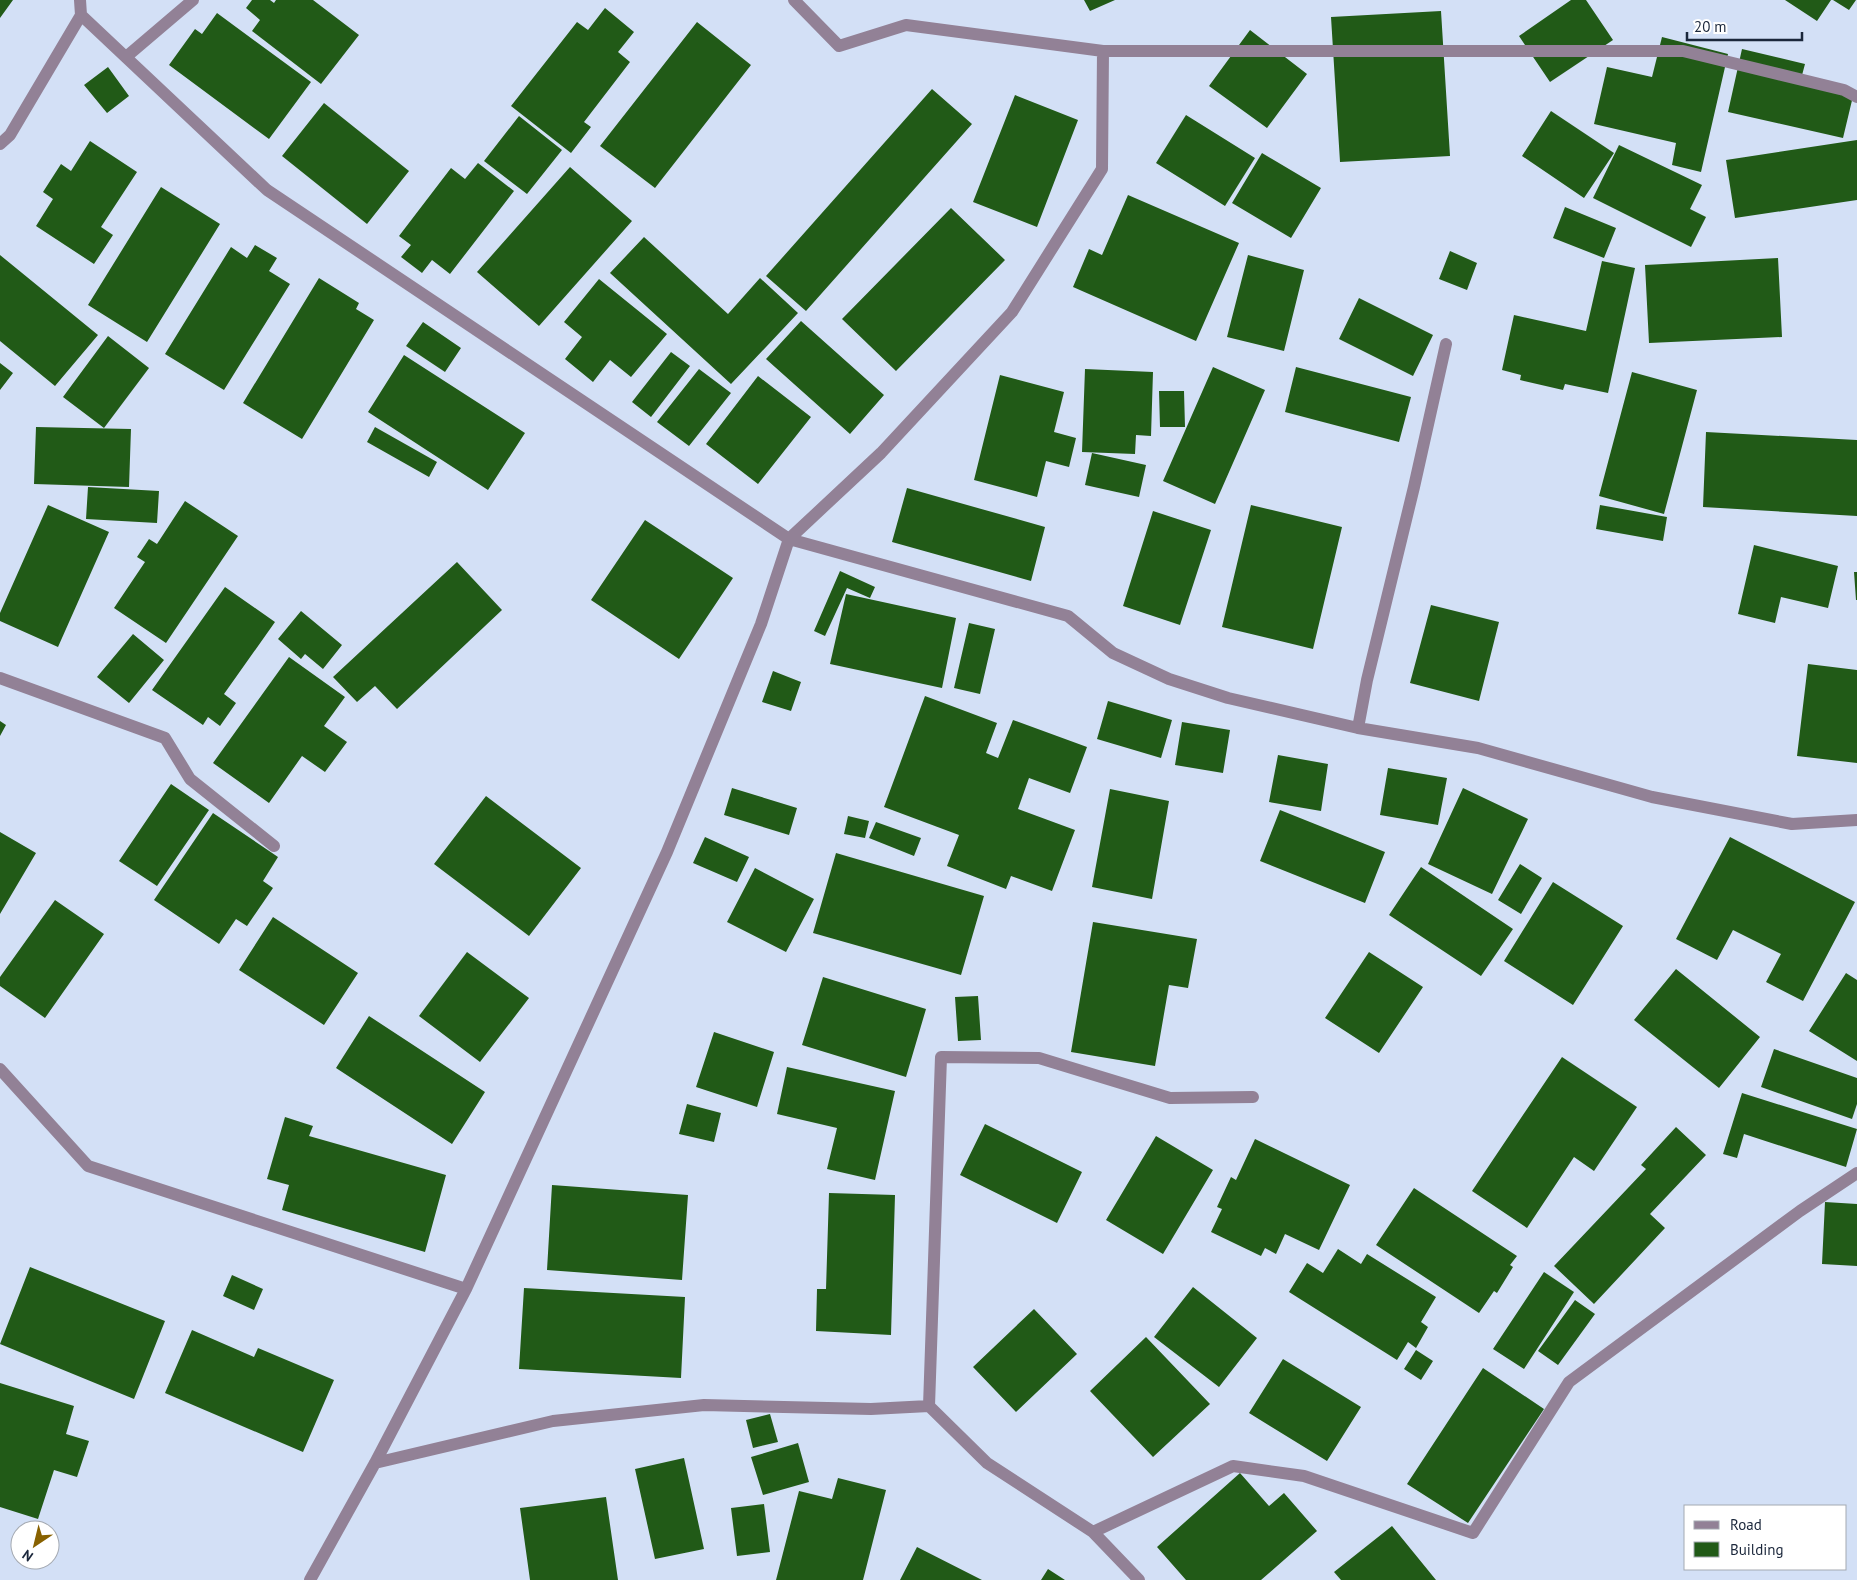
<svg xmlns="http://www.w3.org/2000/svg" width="1857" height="1580" font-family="'PT Sans',sans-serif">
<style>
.building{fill:#215a17}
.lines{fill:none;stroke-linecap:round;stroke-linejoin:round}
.minor{stroke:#928196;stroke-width:12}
</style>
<rect width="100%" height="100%" fill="#d3e0f6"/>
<path class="building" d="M 0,0 L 13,0 L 0,18 Z
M 252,0 L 270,0 L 274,3 L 276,0 L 313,0 L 359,35 L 321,84 L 252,31 L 260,20 L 246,8 Z
M 1084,0 L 1115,0 L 1090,11 Z
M 1571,0 L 1586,0 L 1613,40 L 1550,82 L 1519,36 Z
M 1785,0 L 1831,0 L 1817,21 Z
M 1833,0 L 1856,0 L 1849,10 Z
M 605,8 L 634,32 L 618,52 L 630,62 L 584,122 L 591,127 L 571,153 L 511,106 L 577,22 L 588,30 Z
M 1441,11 L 1450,156 L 1340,162 L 1331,17 Z
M 217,13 L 311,82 L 269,139 L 169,65 L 195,29 L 202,34 Z
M 697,22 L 751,65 L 655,188 L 600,146 Z
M 1250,30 L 1307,74 L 1267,128 L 1209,86 Z
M 1662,37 L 1728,54 L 1701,172 L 1672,165 L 1676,143 L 1594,124 L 1607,67 L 1652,77 Z
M 1742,49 L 1805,64 L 1801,79 L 1854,92 L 1843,138 L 1728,112 Z
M 108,67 L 129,96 L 107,113 L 84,85 Z
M 932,89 L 972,124 L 806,311 L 766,276 Z
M 1015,95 L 1078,120 L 1037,227 L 973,202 Z
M 324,103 L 409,171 L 367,224 L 282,156 Z
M 1551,111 L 1614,153 L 1584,198 L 1522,156 Z
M 1186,115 L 1255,158 L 1225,206 L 1156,163 Z
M 519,116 L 562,150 L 527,194 L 484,161 Z
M 1857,140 L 1857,200 L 1735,218 L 1726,160 Z
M 90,141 L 137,172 L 101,227 L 113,235 L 94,264 L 36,226 L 53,199 L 43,192 L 61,164 L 71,171 Z
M 1619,145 L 1702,185 L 1690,209 L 1706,217 L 1691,247 L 1593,198 Z
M 1262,153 L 1321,188 L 1291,238 L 1232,203 Z
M 478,163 L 514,191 L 450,274 L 432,260 L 422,273 L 401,257 L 411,245 L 399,236 L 451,168 L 465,179 Z
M 570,167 L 632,221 L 539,326 L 477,272 Z
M 161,187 L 220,224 L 147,342 L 88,305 Z
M 1128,195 L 1239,243 L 1196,341 L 1073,287 L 1089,249 L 1102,255 Z
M 1565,207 L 1616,228 L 1604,258 L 1553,238 Z
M 951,208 L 1005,260 L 896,371 L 842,319 Z
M 644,237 L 728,314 L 760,278 L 798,313 L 731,384 L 610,273 Z
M 255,245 L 277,258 L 269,271 L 290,284 L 224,390 L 165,354 L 231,247 L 247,258 Z
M 1450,251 L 1477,263 L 1467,290 L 1439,279 Z
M 0,255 L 98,335 L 55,386 L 0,341 Z
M 1248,255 L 1304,270 L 1284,351 L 1227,337 Z
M 1778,258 L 1782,337 L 1649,343 L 1645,265 Z
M 1602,261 L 1635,268 L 1608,393 L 1565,384 L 1563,390 L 1520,380 L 1521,375 L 1502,370 L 1514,315 L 1586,331 Z
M 319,278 L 359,303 L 356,309 L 374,320 L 302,439 L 243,403 Z
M 599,279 L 667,334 L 631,377 L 610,360 L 593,382 L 565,359 L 582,337 L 564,322 Z
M 1359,298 L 1433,335 L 1413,376 L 1339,339 Z
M 801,321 L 884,395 L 850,434 L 766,359 Z
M 423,322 L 461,348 L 445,372 L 406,346 Z
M 108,336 L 149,368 L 104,428 L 63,397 Z
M 671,352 L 690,366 L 651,417 L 632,402 Z
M 404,355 L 525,433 L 488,490 L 368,412 Z
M 0,363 L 13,373 L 0,390 Z
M 1213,367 L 1265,390 L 1215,504 L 1163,481 Z
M 1296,367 L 1411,397 L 1399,442 L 1285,412 Z
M 699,369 L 731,393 L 689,446 L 657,422 Z
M 1085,369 L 1153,372 L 1151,436 L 1136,435 L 1135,454 L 1082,452 Z
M 1632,372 L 1697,390 L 1664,514 L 1599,496 Z
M 1000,375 L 1064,392 L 1054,432 L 1076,438 L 1069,467 L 1046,461 L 1037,497 L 974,480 Z
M 758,376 L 811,417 L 758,484 L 706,444 Z
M 1159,391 L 1184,391 L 1185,427 L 1160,427 Z
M 36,427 L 131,429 L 129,487 L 34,484 Z
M 375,427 L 437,462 L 429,477 L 367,442 Z
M 1706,432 L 1857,440 L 1857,516 L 1703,507 Z
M 1092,453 L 1146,465 L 1139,497 L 1085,485 Z
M 88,487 L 159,491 L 157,523 L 86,519 Z
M 907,488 L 1045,527 L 1031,581 L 892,542 Z
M 185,501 L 238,536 L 166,643 L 114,608 L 145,562 L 137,557 L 149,539 L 157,544 Z
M 48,505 L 109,532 L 58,647 L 0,621 L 0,613 Z
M 1251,505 L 1342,527 L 1313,649 L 1222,627 Z
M 1600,505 L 1667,517 L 1663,541 L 1596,529 Z
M 1153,511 L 1211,530 L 1180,625 L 1123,606 Z
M 645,520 L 733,578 L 679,659 L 591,600 Z
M 1754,545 L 1838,566 L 1828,608 L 1781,597 L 1775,623 L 1738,614 Z
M 457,562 L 502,610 L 397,709 L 375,686 L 357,702 L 333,677 Z
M 840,571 L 875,587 L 870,598 L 847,588 L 825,636 L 814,631 Z
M 1854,572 L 1857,572 L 1857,600 L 1856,600 Z
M 225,587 L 275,622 L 224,694 L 236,703 L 220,726 L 208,717 L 203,725 L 152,690 Z
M 846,594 L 956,618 L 942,688 L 830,664 Z
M 1431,605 L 1499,622 L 1479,701 L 1410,683 Z
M 301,611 L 342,645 L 323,669 L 305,654 L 301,659 L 278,639 Z
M 969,623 L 995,629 L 980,694 L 954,688 Z
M 133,634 L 164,660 L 129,703 L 97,677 Z
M 289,657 L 345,697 L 324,726 L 347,742 L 325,772 L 302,756 L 269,803 L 213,763 Z
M 1808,664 L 1857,670 L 1857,763 L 1797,756 Z
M 773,671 L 801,682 L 791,711 L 762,702 Z
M 925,696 L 997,723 L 986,753 L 998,758 L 1013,720 L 1087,747 L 1070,793 L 1029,778 L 1018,809 L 1075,830 L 1052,891 L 1011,876 L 1006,889 L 947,866 L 959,835 L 884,807 Z
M 1108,701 L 1172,720 L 1161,758 L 1097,739 Z
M 0,721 L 6,725 L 0,736 Z
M 1182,722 L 1230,730 L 1223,773 L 1175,765 Z
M 1278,755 L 1328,764 L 1321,811 L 1269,802 Z
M 1388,768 L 1447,778 L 1438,825 L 1380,815 Z
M 171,784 L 209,810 L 157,886 L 119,861 Z
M 732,788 L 797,808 L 789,835 L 724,815 Z
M 1463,788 L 1528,819 L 1492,894 L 1428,864 Z
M 1110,789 L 1169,801 L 1152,899 L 1092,887 Z
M 486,796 L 581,868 L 529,936 L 434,864 Z
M 1280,810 L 1385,852 L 1365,903 L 1260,861 Z
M 213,813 L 278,857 L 263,881 L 273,888 L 247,926 L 236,919 L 219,944 L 154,900 Z
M 848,816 L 869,821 L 865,838 L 844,834 Z
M 876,822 L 921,838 L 914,856 L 869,838 Z
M 0,832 L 36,853 L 0,914 Z
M 705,837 L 749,857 L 737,882 L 693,863 Z
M 1730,837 L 1855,902 L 1803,1001 L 1766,982 L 1781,954 L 1733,930 L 1717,960 L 1676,939 Z
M 836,853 L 984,896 L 961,975 L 813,933 Z
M 1520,864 L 1542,878 L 1521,914 L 1498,900 Z
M 1421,867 L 1513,929 L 1481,976 L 1389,915 Z
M 755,868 L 814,899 L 786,952 L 727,922 Z
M 1553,882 L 1623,926 L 1573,1005 L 1504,961 Z
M 55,900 L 104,934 L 45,1018 L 0,986 L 0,977 Z
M 273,917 L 358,973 L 324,1025 L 239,970 Z
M 1093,922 L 1197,939 L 1188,988 L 1169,985 L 1155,1066 L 1071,1052 Z
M 467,952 L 529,998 L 480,1062 L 419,1016 Z
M 1369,952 L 1423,987 L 1379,1053 L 1325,1018 Z
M 1676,969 L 1760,1037 L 1719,1088 L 1634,1020 Z
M 1846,973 L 1857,980 L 1857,1061 L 1809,1031 Z
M 823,977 L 926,1009 L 906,1077 L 802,1045 Z
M 978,996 L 981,1040 L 958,1041 L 955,997 Z
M 369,1016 L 485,1092 L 452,1144 L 336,1068 Z
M 714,1032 L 774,1052 L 757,1107 L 696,1087 Z
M 1774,1049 L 1857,1078 L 1857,1104 L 1852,1119 L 1761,1087 Z
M 1562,1057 L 1637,1107 L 1594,1171 L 1574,1157 L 1527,1228 L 1472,1191 Z
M 787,1067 L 895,1091 L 875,1180 L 827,1169 L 837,1128 L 777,1114 Z
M 1742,1093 L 1857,1129 L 1846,1167 L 1744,1134 L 1737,1158 L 1723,1154 Z
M 687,1104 L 721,1113 L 714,1142 L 679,1134 Z
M 285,1117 L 313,1126 L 309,1136 L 446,1175 L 425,1252 L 282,1210 L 289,1185 L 267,1179 Z
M 985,1124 L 1082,1172 L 1057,1223 L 960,1175 Z
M 1676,1127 L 1706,1155 L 1650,1214 L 1665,1228 L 1594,1304 L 1554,1266 L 1646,1169 L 1641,1165 Z
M 1156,1136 L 1213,1170 L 1163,1254 L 1106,1220 Z
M 1255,1139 L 1350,1185 L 1319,1250 L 1285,1234 L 1276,1254 L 1265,1248 L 1261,1256 L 1211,1232 L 1222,1209 L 1217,1207 L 1231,1177 L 1236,1180 Z
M 552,1185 L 688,1195 L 682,1280 L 547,1270 Z
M 1414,1188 L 1517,1256 L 1510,1265 L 1513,1267 L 1497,1293 L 1494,1291 L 1479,1313 L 1376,1245 Z
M 829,1193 L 895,1195 L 891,1335 L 816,1331 L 817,1289 L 826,1289 Z
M 1825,1202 L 1857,1204 L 1857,1266 L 1822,1264 Z
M 1338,1249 L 1361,1264 L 1367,1254 L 1436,1297 L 1421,1322 L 1428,1327 L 1416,1348 L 1408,1342 L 1397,1360 L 1289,1292 L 1307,1263 L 1323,1273 Z
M 30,1267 L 165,1321 L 134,1399 L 0,1344 Z
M 1544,1272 L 1574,1292 L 1524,1369 L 1493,1349 Z
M 232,1275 L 263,1289 L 254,1310 L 223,1296 Z
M 1193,1287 L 1257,1338 L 1219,1387 L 1154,1337 Z
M 524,1288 L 685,1297 L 681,1378 L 519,1369 Z
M 1575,1300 L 1595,1314 L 1558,1365 L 1538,1351 Z
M 1034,1309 L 1077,1354 L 1016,1412 L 973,1367 Z
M 192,1330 L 254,1357 L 258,1348 L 334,1380 L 303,1452 L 165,1393 Z
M 1146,1337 L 1210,1404 L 1153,1457 L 1090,1391 Z
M 1416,1350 L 1433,1361 L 1421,1380 L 1404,1369 Z
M 1283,1359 L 1361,1407 L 1327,1461 L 1249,1413 Z
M 1483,1368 L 1544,1409 L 1468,1523 L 1407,1484 Z
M 0,1383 L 74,1406 L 66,1434 L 89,1441 L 77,1477 L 54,1470 L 38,1519 L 0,1507 Z
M 770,1414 L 778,1442 L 753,1448 L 746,1420 Z
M 798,1443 L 809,1482 L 763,1495 L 751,1457 Z
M 684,1458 L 704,1549 L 655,1559 L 635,1469 Z
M 1240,1473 L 1269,1506 L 1284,1493 L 1317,1531 L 1261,1580 L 1186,1580 L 1157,1547 Z
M 838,1478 L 886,1490 L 863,1580 L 776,1580 L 799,1491 L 832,1499 Z
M 606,1497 L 618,1580 L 530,1580 L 520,1508 Z
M 764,1504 L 770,1552 L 737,1556 L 731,1508 Z
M 1392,1526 L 1436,1580 L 1341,1580 L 1334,1572 Z
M 917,1547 L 982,1580 L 900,1580 Z
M 1048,1569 L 1065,1580 L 1041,1580 Z"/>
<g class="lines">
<path class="minor" d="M 81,15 L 267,190 L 789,539 L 1068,616 L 1113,653 L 1169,679 L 1228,698 L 1358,728 L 1478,748 L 1652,797 L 1792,824 L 1857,820
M 1103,51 L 1683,51 L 1844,90 L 1857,97
M 126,57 L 193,0
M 0,144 L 10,135 L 81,15 L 80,0
M 0,678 L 165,738 L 190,779 L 274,846
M 1358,728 L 1367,680 L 1414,487 L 1446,344
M 0,1069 L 88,1166 L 466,1289
M 375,1463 L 553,1421 L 704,1405 L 871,1409 L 929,1406
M 1093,1532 L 1233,1466 L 1304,1476 L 1473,1533 L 1569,1382 L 1800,1211 L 1857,1173
M 310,1580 L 375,1463 L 466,1289 L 667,852 L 761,624 L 789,539 L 881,453 L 1012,312 L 1102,169 L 1103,51 L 906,25 L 839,46 L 794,0
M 1139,1580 L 1093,1532 L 987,1463 L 929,1406 L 941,1057 L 1039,1058 L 1170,1098 L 1253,1097"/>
</g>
<rect x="1684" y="1505" width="162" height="65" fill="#ffffff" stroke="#a4a9b1"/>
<rect x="1694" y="1521" width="25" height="8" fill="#928196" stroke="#a4a9b1"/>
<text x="1730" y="1530" font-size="15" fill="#1b273b">Road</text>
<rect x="1694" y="1542" width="25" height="15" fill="#215a17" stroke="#a4a9b1"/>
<text x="1730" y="1555" font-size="15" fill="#1b273b">Building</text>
<g transform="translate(35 1545) rotate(215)"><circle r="24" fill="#ffffff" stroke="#a4a9b1"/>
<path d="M0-4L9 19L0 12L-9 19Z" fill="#886100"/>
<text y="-8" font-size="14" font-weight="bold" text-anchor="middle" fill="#1b273b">N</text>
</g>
<path d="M1687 32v8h115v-8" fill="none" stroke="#1b273b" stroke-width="2.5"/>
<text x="1694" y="32" font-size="15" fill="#1b273b" stroke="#ffffff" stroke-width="4" paint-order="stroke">20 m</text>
</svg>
